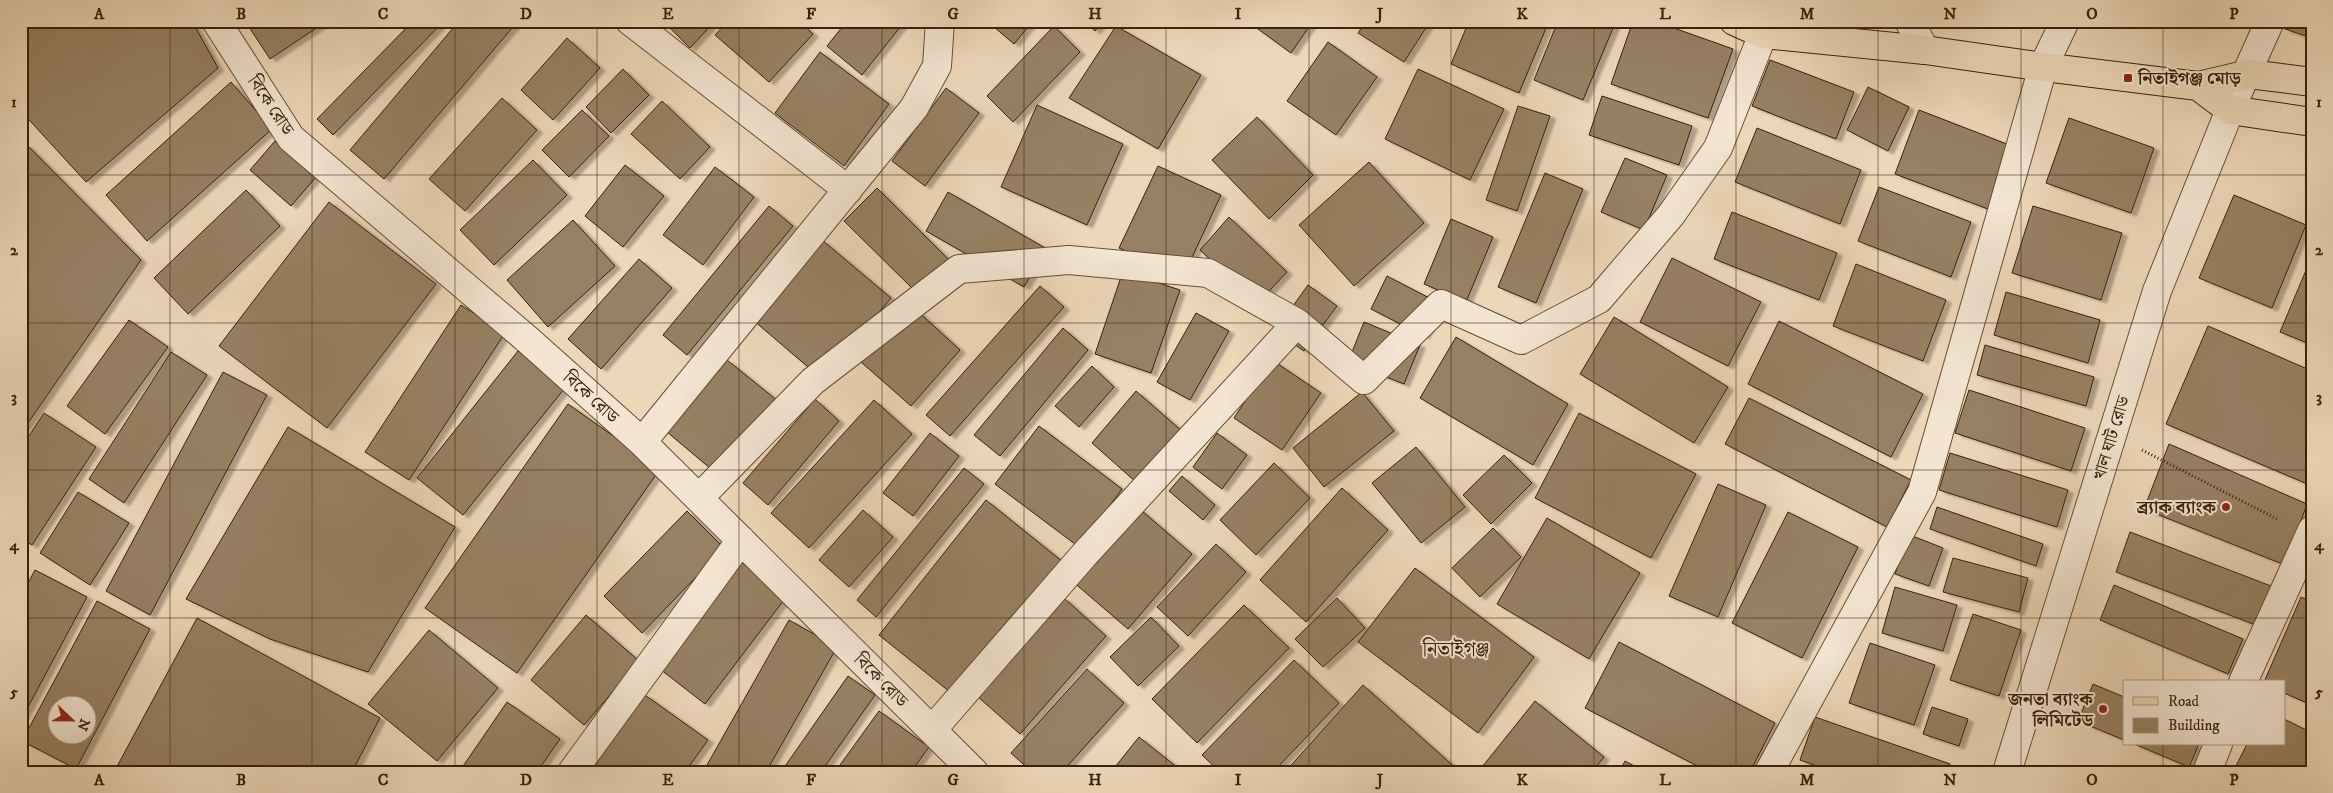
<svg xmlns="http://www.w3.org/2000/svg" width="2333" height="793" font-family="'IM FELL DW Pica','Noto Serif Bengali',serif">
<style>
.building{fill:#978064;stroke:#392108;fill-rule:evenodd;filter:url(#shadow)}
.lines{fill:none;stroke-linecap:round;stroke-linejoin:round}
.minor-casing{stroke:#664e34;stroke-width:30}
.major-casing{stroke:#392108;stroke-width:30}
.path{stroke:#392108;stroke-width:3;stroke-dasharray:1 2.5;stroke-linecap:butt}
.minor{stroke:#f3e5d2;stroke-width:28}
.major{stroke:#edd7b9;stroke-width:28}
.grid{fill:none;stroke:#392108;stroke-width:1;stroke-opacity:0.55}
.poi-dot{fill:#8f2418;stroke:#f3e5d2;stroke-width:2}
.labels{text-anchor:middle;stroke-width:4;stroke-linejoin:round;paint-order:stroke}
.poi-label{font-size:18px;font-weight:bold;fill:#392108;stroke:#f3e5d2;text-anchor:end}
.street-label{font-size:18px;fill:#392108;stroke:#f3e5d2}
.quarter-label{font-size:20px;fill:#392108;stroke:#f3e5d2}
.neatline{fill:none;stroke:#392108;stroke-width:2}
.grid-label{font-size:16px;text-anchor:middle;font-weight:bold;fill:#392108}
</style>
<defs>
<filter id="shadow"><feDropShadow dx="5.5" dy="3" stdDeviation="1" flood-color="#0004"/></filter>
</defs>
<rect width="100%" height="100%" fill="#edd7b9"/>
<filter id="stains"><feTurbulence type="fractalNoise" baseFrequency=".004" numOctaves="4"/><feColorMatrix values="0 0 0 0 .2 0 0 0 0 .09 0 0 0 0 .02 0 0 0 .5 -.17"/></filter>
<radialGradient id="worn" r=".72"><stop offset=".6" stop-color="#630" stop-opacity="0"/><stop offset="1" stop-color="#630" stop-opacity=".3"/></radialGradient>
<path class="building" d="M 21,21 L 192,21 L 218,68 L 86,182 L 21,111 Z
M 245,21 L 327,21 L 270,59 Z
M 413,21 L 444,21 L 333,135 L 317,119 Z
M 459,21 L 518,21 L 384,179 L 350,150 Z
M 663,21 L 715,21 L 690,48 Z
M 728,21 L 799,21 L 813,34 L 769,82 L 715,35 Z
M 847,21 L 895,21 L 901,26 L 862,75 L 827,46 Z
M 987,21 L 1033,21 L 1014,44 Z
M 1084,21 L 1103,21 L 1095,31 Z
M 1247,21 L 1313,21 L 1291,53 Z
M 1366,21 L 1427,21 L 1429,23 L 1404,62 L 1358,33 Z
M 1469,21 L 1549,21 L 1519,93 L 1451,64 Z
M 1558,21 L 1616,21 L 1583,100 L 1534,80 Z
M 1633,21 L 1654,21 L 1733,49 L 1708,118 L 1611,84 Z
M 1829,21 L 1853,21 L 1849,29 Z
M 2288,21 L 2312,21 L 2312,38 L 2285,29 Z
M 1054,26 L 1080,52 L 1013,122 L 987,96 Z
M 1116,26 L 1201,75 L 1158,149 L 1069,98 Z
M 567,38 L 600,68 L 553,120 L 521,90 Z
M 1328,42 L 1377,77 L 1336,135 L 1287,101 Z
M 820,52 L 889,104 L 844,166 L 775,113 Z
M 1770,60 L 1854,92 L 1836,139 L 1752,106 Z
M 623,69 L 649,95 L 611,133 L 586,107 Z
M 1418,69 L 1504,109 L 1470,180 L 1385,139 Z
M 231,82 L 272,129 L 147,241 L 106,195 Z
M 1868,87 L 1909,107 L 1888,151 L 1847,130 Z
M 946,88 L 979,113 L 925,186 L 892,161 Z
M 1602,96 L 1692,126 L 1679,165 L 1589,135 Z
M 502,98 L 537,130 L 465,211 L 429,179 Z
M 662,101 L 710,147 L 680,179 L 631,134 Z
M 1037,105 L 1123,144 L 1087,225 L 1001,187 Z
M 1518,106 L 1550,116 L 1517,211 L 1486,200 Z
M 582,110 L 609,136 L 569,177 L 542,150 Z
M 1919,110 L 2012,146 L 1988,209 L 1895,174 Z
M 1257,117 L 1313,175 L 1269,219 L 1212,160 Z
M 2069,118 L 2154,148 L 2131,213 L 2046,183 Z
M 1757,128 L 1861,170 L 1840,224 L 1735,182 Z
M 275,141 L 316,177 L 291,206 L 250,170 Z
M 26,144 L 141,260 L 21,433 L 21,151 Z
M 1625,158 L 1667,175 L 1644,230 L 1601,212 Z
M 533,160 L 567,195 L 494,265 L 460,230 Z
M 1369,162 L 1424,223 L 1354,286 L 1299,225 Z
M 625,165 L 664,196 L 623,247 L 585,216 Z
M 1158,166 L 1221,195 L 1183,277 L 1119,248 Z
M 715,167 L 754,197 L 703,265 L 663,235 Z
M 1545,173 L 1583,189 L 1536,303 L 1498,287 Z
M 1879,187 L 1971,222 L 1951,277 L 1858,241 Z
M 877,188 L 951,262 L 919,295 L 844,221 Z
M 246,190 L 280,226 L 188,314 L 154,278 Z
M 948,192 L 1047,249 L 1024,287 L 926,231 Z
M 2234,195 L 2306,225 L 2272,308 L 2199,278 Z
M 329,202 L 436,284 L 327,428 L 219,346 Z
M 769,206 L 793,226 L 687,355 L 663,335 Z
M 2033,206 L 2122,233 L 2101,300 L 2012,273 Z
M 1732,212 L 1837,253 L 1819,300 L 1714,259 Z
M 1229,217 L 1287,272 L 1257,304 L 1200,250 Z
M 1451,219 L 1493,237 L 1466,302 L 1424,284 Z
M 573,220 L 615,266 L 548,327 L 507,280 Z
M 822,240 L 891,298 L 822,379 L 753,320 Z
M 2312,256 L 2312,345 L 2280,332 Z
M 1672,258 L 1761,302 L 1728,366 L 1640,322 Z
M 639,259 L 672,288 L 601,369 L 568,339 Z
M 1856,264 L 1946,300 L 1923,361 L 1833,326 Z
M 1123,271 L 1180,290 L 1151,373 L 1095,354 Z
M 1387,276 L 1441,304 L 1424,336 L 1371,309 Z
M 1308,285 L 1337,306 L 1304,351 L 1275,331 Z
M 1040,286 L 1064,307 L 950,436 L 926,415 Z
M 2006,292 L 2100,320 L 2088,363 L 1994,335 Z
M 461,305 L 505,333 L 409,480 L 365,452 Z
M 911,305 L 960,350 L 911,406 L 861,362 Z
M 1196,313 L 1229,331 L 1190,400 L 1157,382 Z
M 1614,317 L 1728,387 L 1694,443 L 1580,374 Z
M 129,320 L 168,347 L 105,434 L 67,406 Z
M 1779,321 L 1923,394 L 1891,457 L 1748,384 Z
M 1364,322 L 1420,345 L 1404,384 L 1348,362 Z
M 2208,326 L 2312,371 L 2312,486 L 2166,424 Z
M 1063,328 L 1088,350 L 1000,456 L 974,435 Z
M 1456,337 L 1568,404 L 1533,465 L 1420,398 Z
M 1985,345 L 2094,377 L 2086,406 L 1977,375 Z
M 518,351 L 564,389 L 463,515 L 417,478 Z
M 171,352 L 207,375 L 124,503 L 89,479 Z
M 727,360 L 784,406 L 723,479 L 667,432 Z
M 1272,360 L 1321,393 L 1282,450 L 1234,418 Z
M 1092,366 L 1114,387 L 1079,427 L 1055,406 Z
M 223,372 L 267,395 L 150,615 L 106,591 Z
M 1969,390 L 2085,428 L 2071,471 L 1955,433 Z
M 1136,391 L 1191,439 L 1146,491 L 1092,443 Z
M 1362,392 L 1394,431 L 1324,487 L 1293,448 Z
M 1749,398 L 1911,480 L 1887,527 L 1725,444 Z
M 815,399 L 839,421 L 768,505 L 743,483 Z
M 874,400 L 912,434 L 809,548 L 771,513 Z
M 568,404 L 660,469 L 517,673 L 425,608 Z
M 44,413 L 96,447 L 32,545 L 21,538 L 21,448 Z
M 1579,413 L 1696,474 L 1651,558 L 1535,498 Z
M 1039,426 L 1122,489 L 1079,547 L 995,484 Z
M 288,427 L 455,527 L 368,672 L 270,639 L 186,599 Z
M 930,433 L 959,456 L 913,516 L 883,493 Z
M 1217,433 L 1247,455 L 1222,489 L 1193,467 Z
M 2169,444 L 2307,504 L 2285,565 L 2144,509 Z
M 1416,447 L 1465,507 L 1421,543 L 1372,483 Z
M 1950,453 L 2068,490 L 2057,527 L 1939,490 Z
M 1504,455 L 1532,483 L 1491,524 L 1463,495 Z
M 1274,463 L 1310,498 L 1256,555 L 1220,520 Z
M 964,468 L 984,484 L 876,617 L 857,600 Z
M 1182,476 L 1215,505 L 1203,520 L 1169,491 Z
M 1718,484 L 1766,505 L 1718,617 L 1669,596 Z
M 1342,488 L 1388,530 L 1306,622 L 1260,580 Z
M 78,492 L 129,523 L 90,585 L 40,553 Z
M 986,500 L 1068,566 L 960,700 L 879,635 Z
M 1135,505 L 1192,554 L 1128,629 L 1071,580 Z
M 1937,507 L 2043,544 L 2036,566 L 1930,529 Z
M 863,510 L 893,537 L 849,587 L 819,560 Z
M 687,511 L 724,548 L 642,633 L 604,596 Z
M 1788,512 L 1858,547 L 1802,658 L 1732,623 Z
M 1547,518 L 1640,573 L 1589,659 L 1497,604 Z
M 1493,528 L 1521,557 L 1480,597 L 1452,568 Z
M 2130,532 L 2271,586 L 2256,625 L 2116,572 Z
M 1910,535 L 1943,548 L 1929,586 L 1895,574 Z
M 1216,544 L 1246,572 L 1188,636 L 1157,607 Z
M 1953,558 L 2028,578 L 2019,612 L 1943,592 Z
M 741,562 L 787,596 L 705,704 L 660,669 Z
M 1415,568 L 1534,657 L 1478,733 L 1358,642 Z
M 35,570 L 87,597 L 21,720 L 21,596 Z
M 2114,585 L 2243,639 L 2228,674 L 2100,620 Z
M 1895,587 L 1957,605 L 1943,651 L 1882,633 Z
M 2301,597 L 2312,602 L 2312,705 L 2284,693 L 2284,682 L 2264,682 Z
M 1064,598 L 1106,636 L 1020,734 L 977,696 Z
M 1337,598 L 1365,628 L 1323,667 L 1295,639 Z
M 97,601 L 150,629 L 76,769 L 22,741 ZM 58,706 L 88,706 L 88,736 L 58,736 Z
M 1244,605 L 1289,648 L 1197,743 L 1152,699 Z
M 1973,614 L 2021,630 L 1999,696 L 1950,680 Z
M 586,615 L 639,661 L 584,725 L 531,680 Z
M 1151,617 L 1179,646 L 1138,686 L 1110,657 Z
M 197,618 L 380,718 L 352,772 L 114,772 Z
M 789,620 L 837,647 L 766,772 L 703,772 Z
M 429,630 L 498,688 L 437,761 L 368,704 Z
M 1619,642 L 1775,723 L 1750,772 L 1709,772 L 1585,708 Z
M 1870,643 L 1935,665 L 1914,725 L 1849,703 Z
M 1294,660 L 1339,703 L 1273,772 L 1220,772 L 1202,755 Z
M 1087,669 L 1124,703 L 1062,772 L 1032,772 L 1011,753 Z
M 848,676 L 875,695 L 821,772 L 781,772 Z
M 2093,684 L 2124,697 L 2124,740 L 2078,721 Z
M 1363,685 L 1460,772 L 1285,772 Z
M 645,695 L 708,740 L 685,772 L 590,772 Z
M 1535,701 L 1604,757 L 1592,772 L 1478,772 Z
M 507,702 L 560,739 L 537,772 L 459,772 Z
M 1932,707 L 1968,719 L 1959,746 L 1923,734 Z
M 879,711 L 929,747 L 911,772 L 835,772 Z
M 1815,717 L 1950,764 L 1947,772 L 1834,772 L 1800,760 Z
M 2284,719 L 2312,733 L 2312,772 L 2233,772 L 2247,744 L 2284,744 Z
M 1139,737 L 1183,772 L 1111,772 Z
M 2134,744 L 2199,744 L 2189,767 Z
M 1625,761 L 1645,772 L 1619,772 Z"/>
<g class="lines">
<defs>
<path id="minor" d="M 216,21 L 291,138 L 528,340 L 642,442 L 974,772
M 630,21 L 848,190
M 1909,21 L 1925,50
M 642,442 L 914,108 L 937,66 L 940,21
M 699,498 L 813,381 L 959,269 L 1069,260 L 1208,273 L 1297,323
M 2243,682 L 2312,530
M 932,730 L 1084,555 L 1297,323 L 1364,380 L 1441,304 L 1521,340 L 1599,299 L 1671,215 L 1718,148 L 1763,34
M 572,772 L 741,540
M 1769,772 L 1922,492 L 2043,67 L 2065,21
M 2007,772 L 2157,291 L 2230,110 L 2270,21
M 2207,772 L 2218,744"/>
<path id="major" d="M 1734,21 L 1763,34 L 1925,50 L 2043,67 L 2198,86 L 2249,74 L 2312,82
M 2198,86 L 2230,110 L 2312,122"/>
</defs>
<use href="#minor" class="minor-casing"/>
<use href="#major" class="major-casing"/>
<path class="path" d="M 2142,450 L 2279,520"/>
<use href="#minor" class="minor"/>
<use href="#major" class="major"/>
</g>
<path class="grid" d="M 170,21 L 170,772M 312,21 L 312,772M 455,21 L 455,772M 597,21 L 597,772M 739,21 L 739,772M 882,21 L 882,772M 1024,21 L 1024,772M 1166,21 L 1166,772M 1309,21 L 1309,772M 1451,21 L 1451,772M 1594,21 L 1594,772M 1736,21 L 1736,772M 1878,21 L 1878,772M 2021,21 L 2021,772M 2163,21 L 2163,682M 21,175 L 2312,175M 21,323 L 2312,323M 21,470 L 2312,470M 21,618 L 2312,618M 2163,744 L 2163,772"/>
<g class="poi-dot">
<rect x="2123" y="73" width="10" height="10" rx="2.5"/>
<circle cx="2226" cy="507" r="5"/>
<circle cx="2103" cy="709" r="5"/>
</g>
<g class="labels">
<g class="poi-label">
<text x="2138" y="84" text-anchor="start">নিতাইগঞ্জ মোড়</text>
<text x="2216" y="513">ব্র্যাক ব্যাংক</text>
<text x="2093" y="705">জনতা ব্যাংক<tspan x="2093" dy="21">লিমিটেড</tspan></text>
</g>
<g class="street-label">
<text transform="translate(271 105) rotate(56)" y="6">বিকে রোড</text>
<text transform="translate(591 397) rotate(42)" y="6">বিকে রোড</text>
<text transform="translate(2111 438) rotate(-73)" y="6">খাল ঘাট রোড</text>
<text transform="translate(881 680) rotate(45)" y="6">বিকে রোড</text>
</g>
<g class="quarter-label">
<text x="1456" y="656">নিতাইগঞ্জ</text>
</g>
</g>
<rect width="2333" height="793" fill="none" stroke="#edd7b9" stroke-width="55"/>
<rect x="2123" y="680" width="162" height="65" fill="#f3e5d2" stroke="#a99781"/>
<rect x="2133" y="697" width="25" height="8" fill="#edd7b9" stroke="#a99781"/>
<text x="2168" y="706" font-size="15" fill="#392108">Road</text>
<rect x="2133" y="718" width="25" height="15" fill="#978064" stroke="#a99781"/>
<text x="2168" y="730" font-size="15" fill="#392108">Building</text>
<g transform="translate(72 720) rotate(112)"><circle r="24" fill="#f3e5d2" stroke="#a99781"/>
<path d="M0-4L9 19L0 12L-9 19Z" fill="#8f2418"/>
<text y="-8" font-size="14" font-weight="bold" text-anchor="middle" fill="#392108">N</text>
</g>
<rect x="28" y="28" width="2278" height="738" class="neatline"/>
<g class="grid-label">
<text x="99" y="19">A</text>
<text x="241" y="19">B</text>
<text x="383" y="19">C</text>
<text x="526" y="19">D</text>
<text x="668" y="19">E</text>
<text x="811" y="19">F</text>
<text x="953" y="19">G</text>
<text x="1095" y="19">H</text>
<text x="1238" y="19">I</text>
<text x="1380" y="19">J</text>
<text x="1522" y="19">K</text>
<text x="1665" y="19">L</text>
<text x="1807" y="19">M</text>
<text x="1950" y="19">N</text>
<text x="2092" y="19">O</text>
<text x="2234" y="19">P</text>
<text x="14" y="107">1</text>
<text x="2319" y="107">1</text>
<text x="14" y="255">2</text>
<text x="2319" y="255">2</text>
<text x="14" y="402">3</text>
<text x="2319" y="402">3</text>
<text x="14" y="550">4</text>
<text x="2319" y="550">4</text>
<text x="14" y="697">5</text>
<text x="2319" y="697">5</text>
<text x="99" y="785">A</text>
<text x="241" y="785">B</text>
<text x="383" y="785">C</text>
<text x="526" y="785">D</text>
<text x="668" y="785">E</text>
<text x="811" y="785">F</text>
<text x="953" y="785">G</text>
<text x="1095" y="785">H</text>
<text x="1238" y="785">I</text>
<text x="1380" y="785">J</text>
<text x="1522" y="785">K</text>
<text x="1665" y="785">L</text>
<text x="1807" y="785">M</text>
<text x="1950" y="785">N</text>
<text x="2092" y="785">O</text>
<text x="2234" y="785">P</text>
</g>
<rect width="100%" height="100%" filter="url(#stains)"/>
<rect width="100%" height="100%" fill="url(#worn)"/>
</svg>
